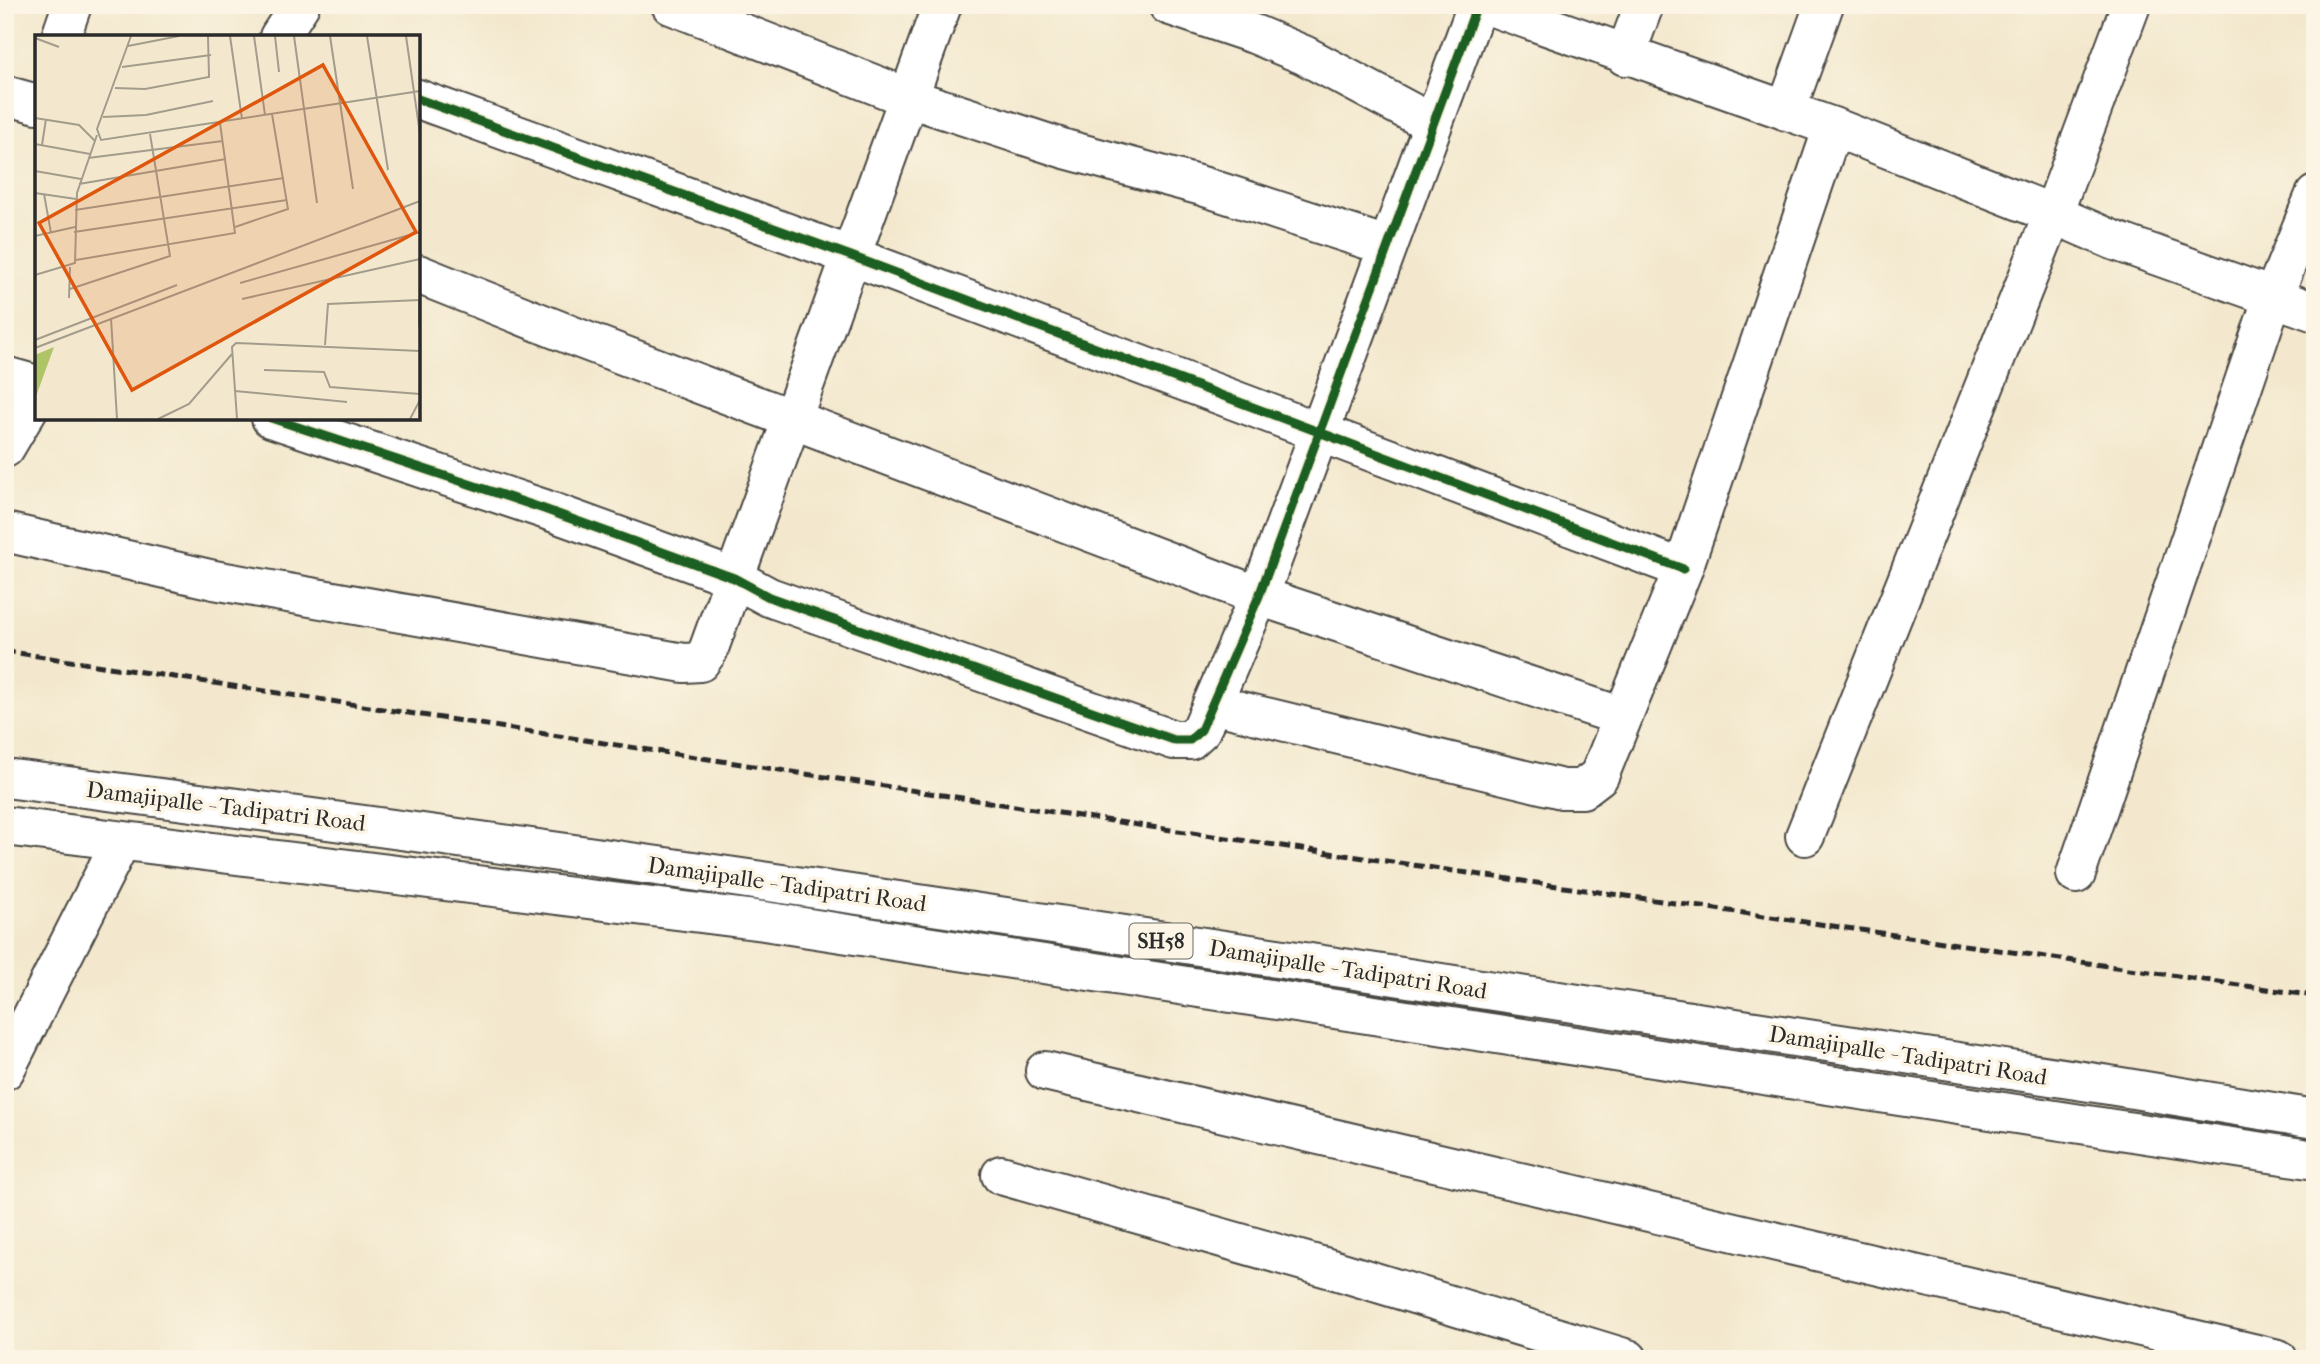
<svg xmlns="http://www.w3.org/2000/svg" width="2320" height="1364" font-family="'IM FELL French Canon',serif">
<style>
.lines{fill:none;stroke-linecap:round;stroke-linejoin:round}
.minor-casing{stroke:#494743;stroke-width:42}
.major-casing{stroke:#494743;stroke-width:42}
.minor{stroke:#fff;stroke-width:38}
.major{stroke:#fff;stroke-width:38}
.rail{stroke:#2b2b2b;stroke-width:5;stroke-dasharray:10 5;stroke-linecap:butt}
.cycleway-casing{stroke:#fcf5e5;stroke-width:13}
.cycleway{stroke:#1b5e20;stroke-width:9}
.labels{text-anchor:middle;stroke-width:7;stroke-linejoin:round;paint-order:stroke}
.shield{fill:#fcf5e5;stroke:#6a6863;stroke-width:2}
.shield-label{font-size:21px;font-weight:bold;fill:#2b2b2b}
.street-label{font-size:23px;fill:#2b2b2b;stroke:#fcf5e5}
.inset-road{fill:none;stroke:#a39c8c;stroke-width:2}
.view{fill:#df570e;fill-opacity:0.15;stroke:#df570e;stroke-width:3.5}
.inset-edge{fill:none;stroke:#2b2b2b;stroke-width:3.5}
</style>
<rect width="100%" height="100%" fill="#fcf5e5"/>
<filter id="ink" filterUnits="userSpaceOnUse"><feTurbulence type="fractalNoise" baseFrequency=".0143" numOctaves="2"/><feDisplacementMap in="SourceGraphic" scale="14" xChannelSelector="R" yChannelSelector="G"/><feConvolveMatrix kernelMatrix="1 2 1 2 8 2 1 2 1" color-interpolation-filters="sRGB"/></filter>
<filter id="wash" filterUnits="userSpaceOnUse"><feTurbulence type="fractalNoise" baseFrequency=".00686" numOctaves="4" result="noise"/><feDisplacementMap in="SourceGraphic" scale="28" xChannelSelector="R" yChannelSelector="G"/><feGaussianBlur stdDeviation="1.57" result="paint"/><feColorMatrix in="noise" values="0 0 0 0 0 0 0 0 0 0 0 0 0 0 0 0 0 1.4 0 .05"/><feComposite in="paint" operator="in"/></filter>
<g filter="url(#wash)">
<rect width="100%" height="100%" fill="#f3e8cd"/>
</g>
<g filter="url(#ink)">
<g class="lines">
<defs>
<path id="minor" d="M 671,5 L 909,98 L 1065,149 L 1202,186 L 1387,246
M 1168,5 L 1254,34 L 1304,55 L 1433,124
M 1487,5 L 1833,127 L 2053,214 L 2113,240 L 2315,312
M 61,37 L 72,5
M 279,37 L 300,5
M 1625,56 L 1644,5
M 5,95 L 37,104
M 418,99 L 851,256 L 1683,569
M 1786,111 L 1824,5
M 418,274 L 578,338 L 1259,596 L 1623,717
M 5,376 L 37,385
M 271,418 L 544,509 L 734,578 L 769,597 L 1174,740 L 1190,740 L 1201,730 L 1259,596 L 1477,5
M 5,448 L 37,394
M 5,532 L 214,580 L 684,663 L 700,662 L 708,651 L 942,5
M 1212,704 L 1562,789 L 1582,789 L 1599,776 L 1683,569 L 1833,127
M 1805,836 L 2053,214 L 2131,5
M 2076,874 L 2273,297 L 2315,195
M 5,1070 L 121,841
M 1045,1071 L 2278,1359
M 1001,1175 L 1335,1270 L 1628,1359"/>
<path id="major" d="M 5,778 C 708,866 1408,979 2109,1085 L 2315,1119
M 5,826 L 764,921 L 2315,1160"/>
</defs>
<use href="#minor" class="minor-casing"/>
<use href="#major" class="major-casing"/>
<use href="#minor" class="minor"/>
<use href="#major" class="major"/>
<path class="rail" d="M 5,651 L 1151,827 L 2315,996"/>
<defs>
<path id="cycleway" d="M 418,99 L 851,256 L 1683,569
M 271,418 L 544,509 L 734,578 L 769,597 L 1174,740 L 1190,740 L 1201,730 L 1259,596 L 1477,5"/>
</defs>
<use href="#cycleway" class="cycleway-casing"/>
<use href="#cycleway" class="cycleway"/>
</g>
</g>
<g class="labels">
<rect class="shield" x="1129.5" y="923.5" width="63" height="35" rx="5"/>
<g class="shield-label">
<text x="1161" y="948">SH58</text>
</g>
<g class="street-label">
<text transform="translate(226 806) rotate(7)" y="8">Damajipalle - Tadipatri Road</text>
<text transform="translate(787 884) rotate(8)" y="8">Damajipalle - Tadipatri Road</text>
<text transform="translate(1348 969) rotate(9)" y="8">Damajipalle - Tadipatri Road</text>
<text transform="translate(1908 1055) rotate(9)" y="8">Damajipalle - Tadipatri Road</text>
</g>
</g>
<g transform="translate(35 35)">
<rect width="385" height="385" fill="#f3e8cd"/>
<path d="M 19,312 L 0,364 L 0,320 Z" fill="#afc367"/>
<path class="inset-road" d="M 96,1 L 62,94 L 66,105 L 385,56M 195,1 L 207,84M 219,1 L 230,80M 240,1 L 244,37M 259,1 L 282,168M 295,1 L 318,154M 332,1 L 353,135M 371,1 L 385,99M 0,3 L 24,12M 93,11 L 144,1M 87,32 L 176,20M 80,53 L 110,54 L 174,42 L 173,1M 68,82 L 111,80 L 178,66M 0,83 L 44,90 L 60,106M 0,109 L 55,119M 7,110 L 11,84M 53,123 L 188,106M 0,136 L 46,144M 44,149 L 191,124M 0,158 L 41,164M 9,159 L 16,198M 40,175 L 249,143M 200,192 L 253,174 L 237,79M 39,197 L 252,165M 0,201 L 40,192M 41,225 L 200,198 L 185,88M 0,240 L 40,228 L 42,158 L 62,100M 205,248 L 385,197M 35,254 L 135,221 L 115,99M 34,263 L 35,232M 207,264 L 385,224M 76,283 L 82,384M 384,292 L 384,265M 0,305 L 142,250M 290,310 L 293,269 L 385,265M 0,313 L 385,166M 229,335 L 289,337 L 295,352 L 385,359M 200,356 L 312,367M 123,384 L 154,369 L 197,319M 202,384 L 197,312 L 201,308 L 385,316M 375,384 L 385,365"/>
<path class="view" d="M 288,30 L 381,197 L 97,355 L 4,188 Z"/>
<rect width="385" height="385" class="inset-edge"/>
</g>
<rect width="2320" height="1364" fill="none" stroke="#fcf5e5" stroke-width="28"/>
</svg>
